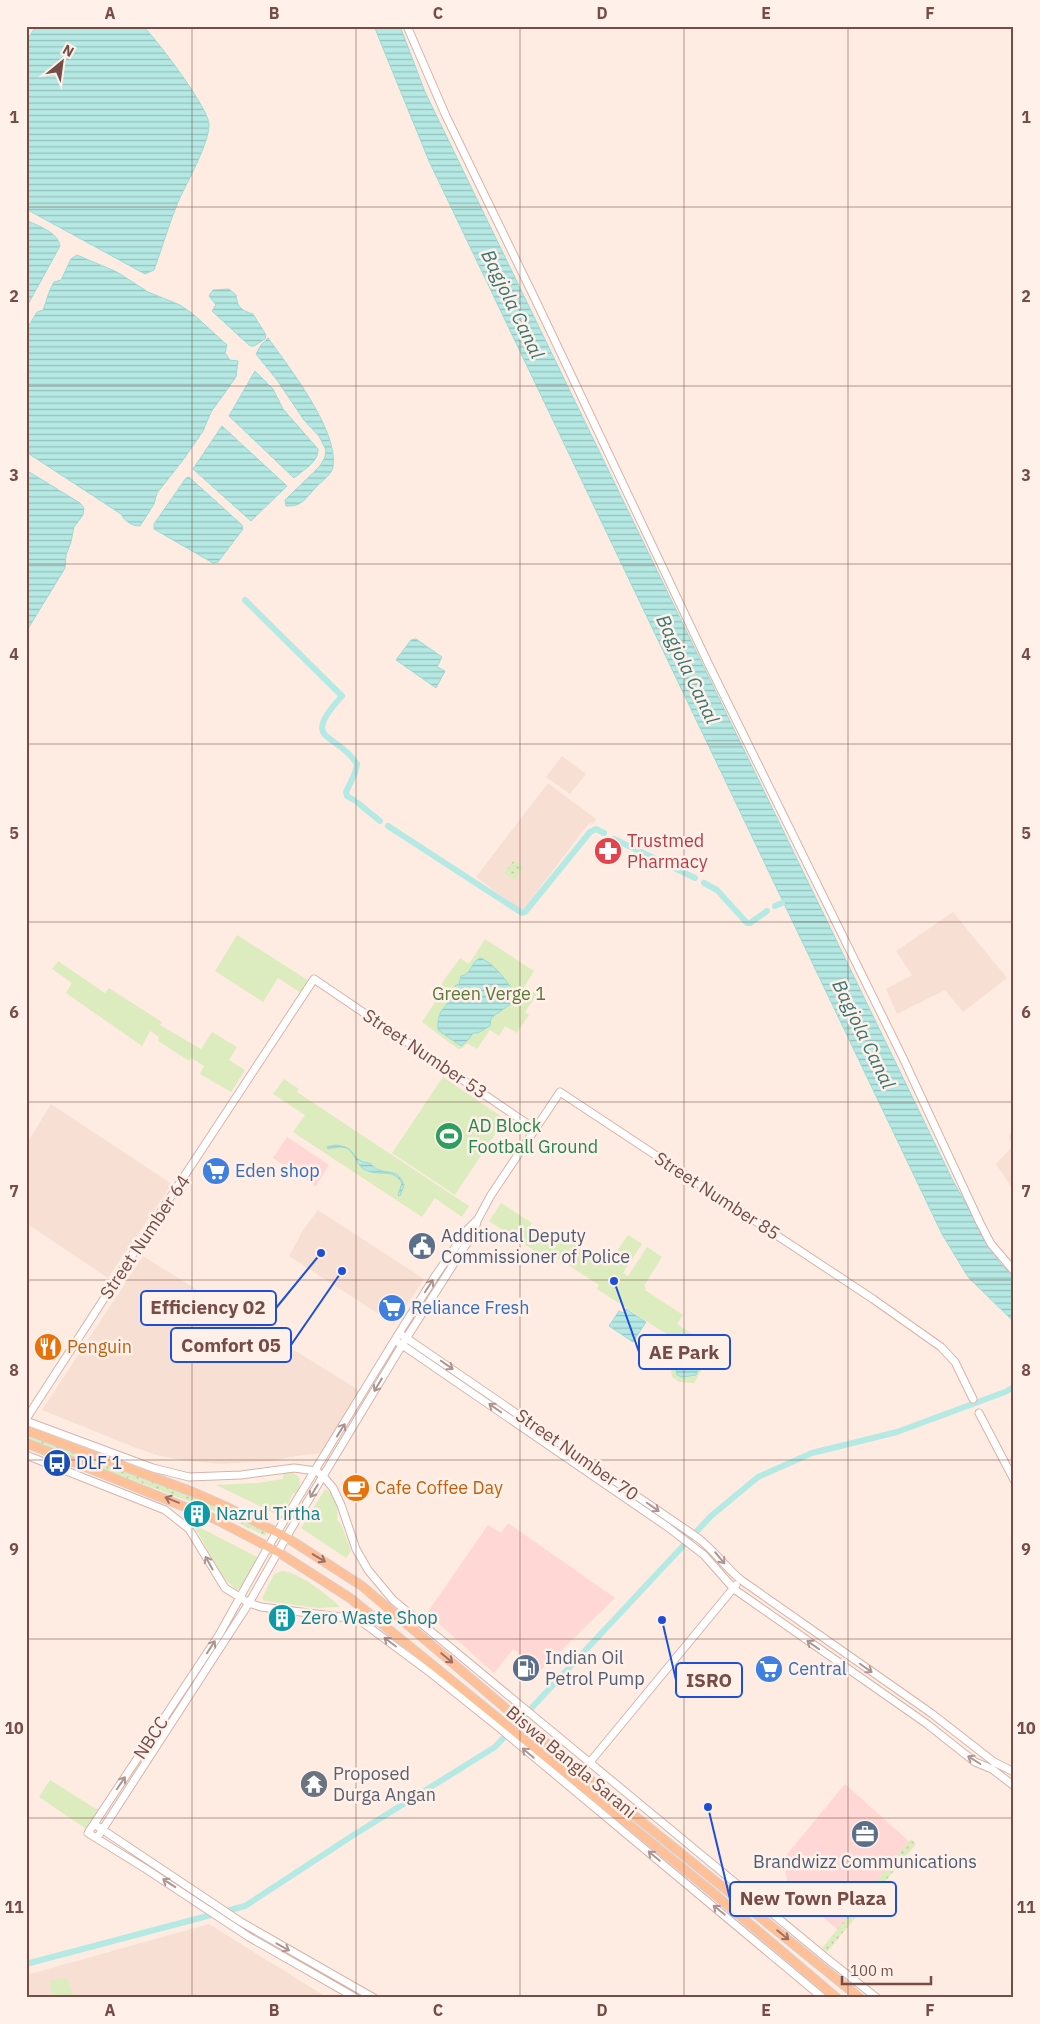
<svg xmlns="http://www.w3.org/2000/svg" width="1040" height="2024" font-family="'IBM Plex Sans',sans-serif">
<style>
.residential{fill:#f8dfd3}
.commercial{fill:#ffd7d5}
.grass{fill:url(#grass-dots)}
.park{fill:#dcecbf}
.water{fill:url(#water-rules);stroke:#9adbd6}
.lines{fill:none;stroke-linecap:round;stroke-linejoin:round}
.canal{stroke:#b5e9e4;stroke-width:6}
.secondary-casing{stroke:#d8b3a9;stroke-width:9}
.primary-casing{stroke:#d9cdcb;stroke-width:10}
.secondary{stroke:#fff;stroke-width:7}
.primary{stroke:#ffc098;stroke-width:8}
.oneway{stroke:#ad9490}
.oneway2{stroke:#a06f5f}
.grid{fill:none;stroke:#774c46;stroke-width:1;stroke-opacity:0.55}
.labels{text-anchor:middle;stroke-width:5;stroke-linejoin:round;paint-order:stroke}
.health-label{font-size:18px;fill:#be3a42;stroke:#fff1ea;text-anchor:start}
.park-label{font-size:18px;fill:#5c783b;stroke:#fff1ea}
.street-label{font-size:18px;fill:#774c46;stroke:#fff1ea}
.leisure-label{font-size:18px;fill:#27864d;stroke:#fff1ea;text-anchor:start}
.shop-label{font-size:18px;fill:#366cbe;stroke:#fff1ea;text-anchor:start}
.service-label{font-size:18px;fill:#4e5e75;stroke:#fff1ea;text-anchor:start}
.food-label{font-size:18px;fill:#c56008;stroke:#fff1ea;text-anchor:start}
.transit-label{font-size:18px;fill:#164399;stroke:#fff1ea;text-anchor:start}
.culture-label{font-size:18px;fill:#0d838f;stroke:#fff1ea;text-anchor:start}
.worship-label{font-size:18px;fill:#5b616d;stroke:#fff1ea;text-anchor:start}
.water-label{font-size:19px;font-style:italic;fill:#367672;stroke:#fff1ea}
.leader{fill:none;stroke:#1d4ed8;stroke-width:2}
.callout-dot{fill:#1d4ed8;stroke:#fff1ea;stroke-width:2}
.callout{fill:#fff1ea;stroke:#1d4ed8;stroke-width:2}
.callout-label{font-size:19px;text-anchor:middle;font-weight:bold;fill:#774c46}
.neatline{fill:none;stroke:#774c46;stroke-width:2}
.grid-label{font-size:16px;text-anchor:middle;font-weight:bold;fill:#774c46}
</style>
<defs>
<pattern id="grass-dots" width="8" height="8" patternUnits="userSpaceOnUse" patternTransform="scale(1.25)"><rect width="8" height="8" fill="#dcecbf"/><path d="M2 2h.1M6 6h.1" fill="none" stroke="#c0cca6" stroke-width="1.8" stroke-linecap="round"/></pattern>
<pattern id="water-rules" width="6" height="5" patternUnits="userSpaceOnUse" patternTransform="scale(1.25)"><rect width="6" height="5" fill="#b5e9e4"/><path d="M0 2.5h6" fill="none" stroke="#98bfbb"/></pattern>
</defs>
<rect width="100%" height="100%" fill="#feece2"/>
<path class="residential" d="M 562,756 L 586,774 L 570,794 L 546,777 Z
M 548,783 L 596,819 L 593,824 L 590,822 L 522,911 L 476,877 Z
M 953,912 L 1007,978 L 963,1012 L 945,990 L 897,1014 L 886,989 L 912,975 L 896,951 Z
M 51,1104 L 172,1184 L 108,1278 L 26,1223 L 26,1145 Z
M 1014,1132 L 1014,1191 L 996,1164 L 1010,1149 L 1011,1146 L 1009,1136 Z
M 318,1210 L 424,1279 L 394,1324 L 289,1256 L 303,1230 Z
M 143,1256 L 360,1391 L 323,1453 L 296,1456 L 272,1461 L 220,1464 L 188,1461 L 160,1456 L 136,1448 L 42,1410 Z
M 209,1924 L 328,1998 L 26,1998 L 26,1975 Z"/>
<path class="commercial" d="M 287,1137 L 329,1165 L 316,1186 L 273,1158 Z
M 508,1523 L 615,1598 L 541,1670 L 513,1649 L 494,1673 L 427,1613 L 488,1525 L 501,1533 Z
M 845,1784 L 912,1844 L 841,1932 L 788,1889 L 784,1858 Z"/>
<path class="grass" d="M 514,860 L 524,868 L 514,880 L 504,873 Z
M 26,1433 C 108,1463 191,1490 267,1531 L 265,1536 L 210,1509 L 26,1440 Z
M 911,1839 L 916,1844 L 827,1952 L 822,1948 Z"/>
<path class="park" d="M 237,935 L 309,981 L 301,993 L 278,978 L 263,1002 L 215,971 Z
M 485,939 L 534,971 L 524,987 L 537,994 L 525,1012 L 529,1015 L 517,1033 L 505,1026 L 499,1036 L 490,1030 L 477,1049 L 467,1043 L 463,1048 L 458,1049 L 422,1022 L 443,990 L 442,983 L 460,958 L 469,964 Z
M 58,961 L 105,993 L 109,988 L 162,1022 L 160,1025 L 201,1049 L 212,1032 L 237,1047 L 229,1060 L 245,1070 L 231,1092 L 200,1074 L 204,1066 L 191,1058 L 189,1061 L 158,1041 L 159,1037 L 150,1031 L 142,1046 L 66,993 L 72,983 L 52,969 Z
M 443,1077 L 505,1119 L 455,1195 L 392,1153 Z
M 284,1079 L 299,1089 L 297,1092 L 469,1206 L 462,1217 L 435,1198 L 422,1217 L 293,1132 L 305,1115 L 273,1094 Z
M 501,1203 L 532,1223 L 529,1228 L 546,1237 L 550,1232 L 560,1239 L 564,1234 L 578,1243 L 576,1247 L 593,1258 L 595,1255 L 609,1263 L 628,1235 L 642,1244 L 623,1273 L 628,1276 L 647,1247 L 662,1257 L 644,1286 L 646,1288 L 645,1290 L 683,1315 L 677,1324 L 718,1351 L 711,1363 L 597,1289 L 599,1285 L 556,1257 L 550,1266 L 536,1257 L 538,1253 L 489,1221 Z
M 683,1350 L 706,1363 L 694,1383 L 679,1382 L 672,1377 L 671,1369 Z
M 291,1471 L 299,1477 L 300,1486 L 295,1494 L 293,1493 L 285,1511 L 276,1514 L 216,1485 L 257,1483 L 283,1479 L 283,1473 Z
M 325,1489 C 335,1493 339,1509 337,1520 L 341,1524 L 351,1551 L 346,1558 L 301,1528 Z
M 193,1524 L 257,1557 L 256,1563 L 240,1589 L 236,1590 L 223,1577 Z
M 282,1571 C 299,1572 328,1595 340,1607 L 317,1608 L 265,1601 L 262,1598 L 274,1574 Z
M 50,1780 L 96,1809 L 101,1808 L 89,1831 L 39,1797 Z
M 67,1978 L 74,1998 L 53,1998 L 49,1981 Z"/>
<path class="water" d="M 36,26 L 143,26 C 157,40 208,107 209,124 C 210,142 186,184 178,202 C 169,224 162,248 154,270 L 145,274 L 26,209 L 26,42 Z
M 374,26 L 400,26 L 425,92 L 953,1181 L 999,1262 L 1014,1277 L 1014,1322 L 968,1277 L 942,1234 L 429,161 Z
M 26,220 C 38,226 58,232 60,246 L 26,308 Z
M 77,255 L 117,272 L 148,292 L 180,305 L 193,314 L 227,345 L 225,353 L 230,360 L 238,361 L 236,377 L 211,412 L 203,431 L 183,460 L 157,493 L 154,504 L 140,526 C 131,526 125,521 121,514 L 26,452 L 26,330 L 37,312 L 43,310 C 47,300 48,292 54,282 L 61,280 L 71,259 Z
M 229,289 L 236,295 C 237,307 242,311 253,314 L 266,335 L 265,339 L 254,346 L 250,346 L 212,311 L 216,305 L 209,296 L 213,290 Z
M 268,338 C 289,367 339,431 333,467 C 332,474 321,482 316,487 C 306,498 302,507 286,506 L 285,500 L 320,466 L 325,457 L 326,450 L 319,436 L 304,420 L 277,380 L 256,354 L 261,345 Z
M 255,371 L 273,389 L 283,409 L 318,449 C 319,462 303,470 294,478 L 229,416 Z
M 222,426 L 287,486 L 251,521 L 193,469 Z
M 26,470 L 80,503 L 84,508 L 83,515 L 74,527 L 71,542 L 66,555 L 65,568 L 26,632 Z
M 189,477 L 242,525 L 243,529 L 218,562 L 213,563 L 154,529 L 154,524 L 186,478 Z
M 416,639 L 442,657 L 437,667 L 445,671 L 436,688 L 396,660 L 411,640 Z
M 480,958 C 492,961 509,983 515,994 L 512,1003 L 491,1018 L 490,1026 L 478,1033 L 473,1033 L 469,1039 L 461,1046 L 438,1030 C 437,1020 439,1011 447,1005 L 447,1001 C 453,998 456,997 458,990 L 455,986 L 459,984 L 461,976 C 471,975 471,962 480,958 Z
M 336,1145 C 354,1147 350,1154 361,1161 C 364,1163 366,1162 369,1163 C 373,1165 375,1169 379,1170 C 390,1174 398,1169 404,1185 L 400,1196 L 398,1195 L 402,1183 C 393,1168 381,1176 368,1171 C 349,1164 360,1140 328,1149 L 327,1147 Z
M 626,1309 L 646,1322 L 633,1342 L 609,1326 L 619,1311 L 623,1313 Z
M 693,1363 L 697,1366 L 698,1370 L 696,1375 L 682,1377 L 677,1375 L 676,1370 L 678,1366 Z"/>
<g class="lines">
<path class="canal" d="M 245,600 L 342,696 C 299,743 336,731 357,764 L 355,773 L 346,792 L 347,796 L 354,800
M 358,803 L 380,821
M 388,826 L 522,913 L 525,912 L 590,832 L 596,829 L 604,833
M 614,839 L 695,878
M 704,883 L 717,890 L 747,923 L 750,923 L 767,911
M 775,906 L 782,903
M 26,1964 L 245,1906 L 352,1836 L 495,1747 L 711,1516 L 758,1477 L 812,1453 L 897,1432 L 1005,1392 L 1014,1387"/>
<defs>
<path id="secondary" d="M 407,26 L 446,116 L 536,301 L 709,665 L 903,1058 L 980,1223 L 991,1244 L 1014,1271
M 399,1333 L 698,1538 C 715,1551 725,1567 741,1580 L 931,1713 L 994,1762 L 1014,1772
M 395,1340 L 669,1528 L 704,1555 L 734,1589 L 927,1724 L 975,1762 L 992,1769 L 1014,1786
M 979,1413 L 1014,1480
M 26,1419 L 131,1257 L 314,979 L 535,1129
M 26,1421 L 153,1468 L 189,1477 L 241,1475 L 294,1468 L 316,1471 L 323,1476 L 333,1488 L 341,1505 L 356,1549 L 368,1570 L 393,1600 L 825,1957 L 877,1998
M 26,1455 L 165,1510 L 189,1529 L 225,1588 L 249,1603 L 261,1607 L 380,1622
M 358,1619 L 432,1674 L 497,1726 L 823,1998
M 590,1762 L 736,1585
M 94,1824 L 241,1922 L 374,1998
M 97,1838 L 249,1603 L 291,1529 L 407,1337 L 474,1232 L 477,1222
M 356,1998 L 249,1937 L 146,1869 L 88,1833 L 219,1635 L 268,1547 L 399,1333 L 436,1275 L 468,1229 L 478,1219 L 491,1195 L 560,1092 L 873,1299 L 941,1347 L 955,1362 L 973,1399"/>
<path id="primary" d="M 26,1430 L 193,1492 L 225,1506 L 286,1537 L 362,1586 L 583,1774 L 860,1998
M 26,1443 L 215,1519 L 278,1552 L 350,1598 L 712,1892 L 837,1998"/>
</defs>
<use href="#secondary" class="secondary-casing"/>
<use href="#primary" class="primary-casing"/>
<use href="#secondary" class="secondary"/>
<use href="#primary" class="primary"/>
</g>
<defs><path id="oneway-shaft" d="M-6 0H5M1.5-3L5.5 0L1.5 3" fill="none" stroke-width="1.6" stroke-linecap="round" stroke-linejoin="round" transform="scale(1.25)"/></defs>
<g class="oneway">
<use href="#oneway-shaft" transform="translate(429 1286) rotate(-57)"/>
<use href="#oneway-shaft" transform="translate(447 1365) rotate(35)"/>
<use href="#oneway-shaft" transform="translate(378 1385) rotate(121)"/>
<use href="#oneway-shaft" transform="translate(495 1408) rotate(-145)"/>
<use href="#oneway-shaft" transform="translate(341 1430) rotate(-58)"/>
<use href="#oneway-shaft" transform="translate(314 1491) rotate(121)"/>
<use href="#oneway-shaft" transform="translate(653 1507) rotate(35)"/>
<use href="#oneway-shaft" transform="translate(720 1558) rotate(50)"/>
<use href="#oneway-shaft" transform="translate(209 1563) rotate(-119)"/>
<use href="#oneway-shaft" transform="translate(390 1642) rotate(-143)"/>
<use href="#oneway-shaft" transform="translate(813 1645) rotate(-145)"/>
<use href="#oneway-shaft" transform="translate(211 1647) rotate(-57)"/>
<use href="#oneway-shaft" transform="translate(866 1668) rotate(35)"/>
<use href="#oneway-shaft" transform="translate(528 1753) rotate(-140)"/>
<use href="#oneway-shaft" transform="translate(974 1760) rotate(-148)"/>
<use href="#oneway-shaft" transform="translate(121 1783) rotate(-56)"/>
<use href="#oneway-shaft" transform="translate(654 1856) rotate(-140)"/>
<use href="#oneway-shaft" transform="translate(169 1883) rotate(-147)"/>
<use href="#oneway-shaft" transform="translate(719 1910) rotate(-141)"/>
<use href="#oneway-shaft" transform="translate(283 1947) rotate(29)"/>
</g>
<g class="oneway2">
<use href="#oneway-shaft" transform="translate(172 1500) rotate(-158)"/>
<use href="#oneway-shaft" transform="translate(319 1558) rotate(31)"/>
<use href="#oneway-shaft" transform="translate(447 1658) rotate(40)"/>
<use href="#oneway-shaft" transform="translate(783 1935) rotate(39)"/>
</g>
<path class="grid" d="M 192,26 L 192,1998M 356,26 L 356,1998M 520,26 L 520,1998M 684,26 L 684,1998M 848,26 L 848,1998M 26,207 L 1014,207M 26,386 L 1014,386M 26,564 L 1014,564M 26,744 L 1014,744M 26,922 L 1014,922M 26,1102 L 1014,1102M 26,1280 L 1014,1280M 26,1460 L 1014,1460M 26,1639 L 1014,1639M 26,1818 L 1014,1818"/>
<defs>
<symbol id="pharmacy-disc" viewBox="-11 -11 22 22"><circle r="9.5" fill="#e0444e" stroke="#fff1ea"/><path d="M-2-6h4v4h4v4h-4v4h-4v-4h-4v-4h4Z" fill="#fff"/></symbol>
<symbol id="stadium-disc" viewBox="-11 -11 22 22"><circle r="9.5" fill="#2e9e5b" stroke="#fff1ea"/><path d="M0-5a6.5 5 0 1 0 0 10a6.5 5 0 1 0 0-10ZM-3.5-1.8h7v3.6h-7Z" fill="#fff"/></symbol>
<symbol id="supermarket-disc" viewBox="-11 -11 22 22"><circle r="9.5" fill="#3f7fe0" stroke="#fff1ea"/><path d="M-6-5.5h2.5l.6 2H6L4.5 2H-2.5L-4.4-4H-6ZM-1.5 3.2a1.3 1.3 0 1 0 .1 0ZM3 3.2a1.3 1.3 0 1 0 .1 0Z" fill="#fff"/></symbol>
<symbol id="civic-disc" viewBox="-11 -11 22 22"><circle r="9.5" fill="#5c6f8a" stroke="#fff1ea"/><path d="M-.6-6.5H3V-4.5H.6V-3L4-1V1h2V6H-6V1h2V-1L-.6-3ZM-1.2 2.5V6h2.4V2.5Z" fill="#fff"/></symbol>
<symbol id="restaurant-disc" viewBox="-11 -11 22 22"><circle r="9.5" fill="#e8710a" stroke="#fff1ea"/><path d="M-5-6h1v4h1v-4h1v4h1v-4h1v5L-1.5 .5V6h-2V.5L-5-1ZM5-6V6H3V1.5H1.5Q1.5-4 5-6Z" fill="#fff"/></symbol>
<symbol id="bus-disc" viewBox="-11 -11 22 22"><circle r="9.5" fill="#1a4fb4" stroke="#fff1ea"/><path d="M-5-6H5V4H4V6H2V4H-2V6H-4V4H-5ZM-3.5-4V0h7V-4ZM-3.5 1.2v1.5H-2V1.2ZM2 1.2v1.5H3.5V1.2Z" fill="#fff"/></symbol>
<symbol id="cafe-disc" viewBox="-11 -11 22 22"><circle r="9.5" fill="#e8710a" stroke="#fff1ea"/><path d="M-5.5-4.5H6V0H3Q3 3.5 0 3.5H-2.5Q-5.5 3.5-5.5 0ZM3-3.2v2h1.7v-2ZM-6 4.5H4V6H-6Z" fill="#fff"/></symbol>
<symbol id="building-disc" viewBox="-11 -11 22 22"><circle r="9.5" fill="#0f9aa8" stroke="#fff1ea"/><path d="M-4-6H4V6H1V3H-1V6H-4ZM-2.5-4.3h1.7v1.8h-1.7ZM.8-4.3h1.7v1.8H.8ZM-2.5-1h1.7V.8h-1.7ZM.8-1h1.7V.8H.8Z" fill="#fff"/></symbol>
<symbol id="fuel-disc" viewBox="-11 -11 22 22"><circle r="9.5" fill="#5c6f8a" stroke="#fff1ea"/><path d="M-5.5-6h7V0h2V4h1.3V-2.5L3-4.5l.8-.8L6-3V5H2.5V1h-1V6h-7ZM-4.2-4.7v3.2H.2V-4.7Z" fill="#fff"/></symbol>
<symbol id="temple-disc" viewBox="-11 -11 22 22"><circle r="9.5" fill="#6b7280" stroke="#fff1ea"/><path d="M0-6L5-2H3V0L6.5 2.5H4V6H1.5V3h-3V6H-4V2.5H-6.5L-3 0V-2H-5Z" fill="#fff"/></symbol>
<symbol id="office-disc" viewBox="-11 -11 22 22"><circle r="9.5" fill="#5c6f8a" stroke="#fff1ea"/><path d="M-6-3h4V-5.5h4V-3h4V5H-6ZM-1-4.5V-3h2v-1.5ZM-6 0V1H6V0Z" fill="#fff"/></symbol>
</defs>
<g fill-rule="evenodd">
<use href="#pharmacy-disc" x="592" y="835" width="32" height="32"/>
<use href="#stadium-disc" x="433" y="1120" width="32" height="32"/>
<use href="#supermarket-disc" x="200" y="1155" width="32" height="32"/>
<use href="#civic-disc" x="406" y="1230" width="32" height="32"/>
<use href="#supermarket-disc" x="376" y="1292" width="32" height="32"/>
<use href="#restaurant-disc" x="32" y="1331" width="32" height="32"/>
<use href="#bus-disc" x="41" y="1447" width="32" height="32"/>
<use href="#cafe-disc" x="340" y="1472" width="32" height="32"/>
<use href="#building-disc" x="181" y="1498" width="32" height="32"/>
<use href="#building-disc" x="266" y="1602" width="32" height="32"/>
<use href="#fuel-disc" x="510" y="1652" width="32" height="32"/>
<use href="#supermarket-disc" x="753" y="1653" width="32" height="32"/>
<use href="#temple-disc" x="298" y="1768" width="32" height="32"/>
<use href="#office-disc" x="849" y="1818" width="32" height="32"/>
</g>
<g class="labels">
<g class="health-label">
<text x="627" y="847">Trustmed<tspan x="627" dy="21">Pharmacy</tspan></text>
</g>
<g class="park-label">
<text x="489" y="1000">Green Verge 1</text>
</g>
<g class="street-label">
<text transform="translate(425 1054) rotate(34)" y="6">Street Number 53</text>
<text transform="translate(717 1196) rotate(33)" y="6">Street Number 85</text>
<text transform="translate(145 1237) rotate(-56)" y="6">Street Number 64</text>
<text transform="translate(577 1455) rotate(35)" y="6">Street Number 70</text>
<text transform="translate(151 1738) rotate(-57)" y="6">NBCC</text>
<text transform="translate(571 1762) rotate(40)" y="6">Biswa Bangla Sarani</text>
</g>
<g class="leisure-label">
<text x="468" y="1132">AD Block<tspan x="468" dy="21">Football Ground</tspan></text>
</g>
<g class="shop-label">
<text x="235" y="1177">Eden shop</text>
<text x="411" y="1314">Reliance Fresh</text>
<text x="788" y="1675">Central</text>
</g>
<g class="service-label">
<text x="441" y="1242">Additional Deputy<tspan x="441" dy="21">Commissioner of Police</tspan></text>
<text x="545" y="1664">Indian Oil<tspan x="545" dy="21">Petrol Pump</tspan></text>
<text x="865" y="1868" text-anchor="middle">Brandwizz Communications</text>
</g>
<g class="food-label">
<text x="67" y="1353">Penguin</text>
<text x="375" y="1494">Cafe Coffee Day</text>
</g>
<g class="transit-label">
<text x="76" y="1469">DLF 1</text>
</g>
<g class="culture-label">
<text x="216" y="1520">Nazrul Tirtha</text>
<text x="301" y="1624">Zero Waste Shop</text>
</g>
<g class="worship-label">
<text x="333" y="1780">Proposed<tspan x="333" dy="21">Durga Angan</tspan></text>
</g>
<g class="water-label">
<text transform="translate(513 304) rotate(64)" y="7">Bagjola Canal</text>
<text transform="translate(688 669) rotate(64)" y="7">Bagjola Canal</text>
<text transform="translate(864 1034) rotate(64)" y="7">Bagjola Canal</text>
</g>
</g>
<path class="leader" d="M321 1253L276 1308M342 1271L291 1345M614 1281L639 1352M662 1620L676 1680M708 1807L730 1899"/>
<g class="callout-dot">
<circle cx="321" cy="1253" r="5"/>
<circle cx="342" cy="1271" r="5"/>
<circle cx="614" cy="1281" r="5"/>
<circle cx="662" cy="1620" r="5"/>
<circle cx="708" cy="1807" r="5"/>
</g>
<g class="callout">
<rect x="141" y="1291" width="135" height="34" rx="5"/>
<rect x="171" y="1328" width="120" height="34" rx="5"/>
<rect x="639" y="1335" width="91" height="34" rx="5"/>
<rect x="676" y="1663" width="66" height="34" rx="5"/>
<rect x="730" y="1882" width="166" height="34" rx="5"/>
</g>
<g class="callout-label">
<text x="208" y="1314">Efficiency 02</text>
<text x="231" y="1352">Comfort 05</text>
<text x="684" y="1359">AE Park</text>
<text x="709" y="1687">ISRO</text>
<text x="813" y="1905">New Town Plaza</text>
</g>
<rect width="1040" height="2024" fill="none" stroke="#fff1ea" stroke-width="55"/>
<g transform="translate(62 62) rotate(29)" stroke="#fff1ea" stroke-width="4" paint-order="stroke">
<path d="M0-4L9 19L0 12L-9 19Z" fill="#774c46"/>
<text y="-8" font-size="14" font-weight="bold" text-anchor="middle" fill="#774c46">N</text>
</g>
<path d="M842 1976v8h89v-8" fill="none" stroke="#774c46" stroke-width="2.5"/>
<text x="850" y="1976" font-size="15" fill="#774c46" stroke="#fff1ea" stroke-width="4" paint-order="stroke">100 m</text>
<rect x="28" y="28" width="984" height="1968" class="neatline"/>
<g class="grid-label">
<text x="110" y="19">A</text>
<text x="274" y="19">B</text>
<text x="438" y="19">C</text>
<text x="602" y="19">D</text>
<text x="766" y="19">E</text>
<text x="930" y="19">F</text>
<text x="14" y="123">1</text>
<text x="1026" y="123">1</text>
<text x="14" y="302">2</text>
<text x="1026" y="302">2</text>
<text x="14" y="481">3</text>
<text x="1026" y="481">3</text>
<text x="14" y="660">4</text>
<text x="1026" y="660">4</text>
<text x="14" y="839">5</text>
<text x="1026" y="839">5</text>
<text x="14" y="1018">6</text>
<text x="1026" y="1018">6</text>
<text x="14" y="1197">7</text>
<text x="1026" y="1197">7</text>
<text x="14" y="1376">8</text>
<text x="1026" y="1376">8</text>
<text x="14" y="1555">9</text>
<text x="1026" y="1555">9</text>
<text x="14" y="1734">10</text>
<text x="1026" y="1734">10</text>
<text x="14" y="1913">11</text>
<text x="1026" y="1913">11</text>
<text x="110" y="2016">A</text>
<text x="274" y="2016">B</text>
<text x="438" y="2016">C</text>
<text x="602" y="2016">D</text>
<text x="766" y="2016">E</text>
<text x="930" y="2016">F</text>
</g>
</svg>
